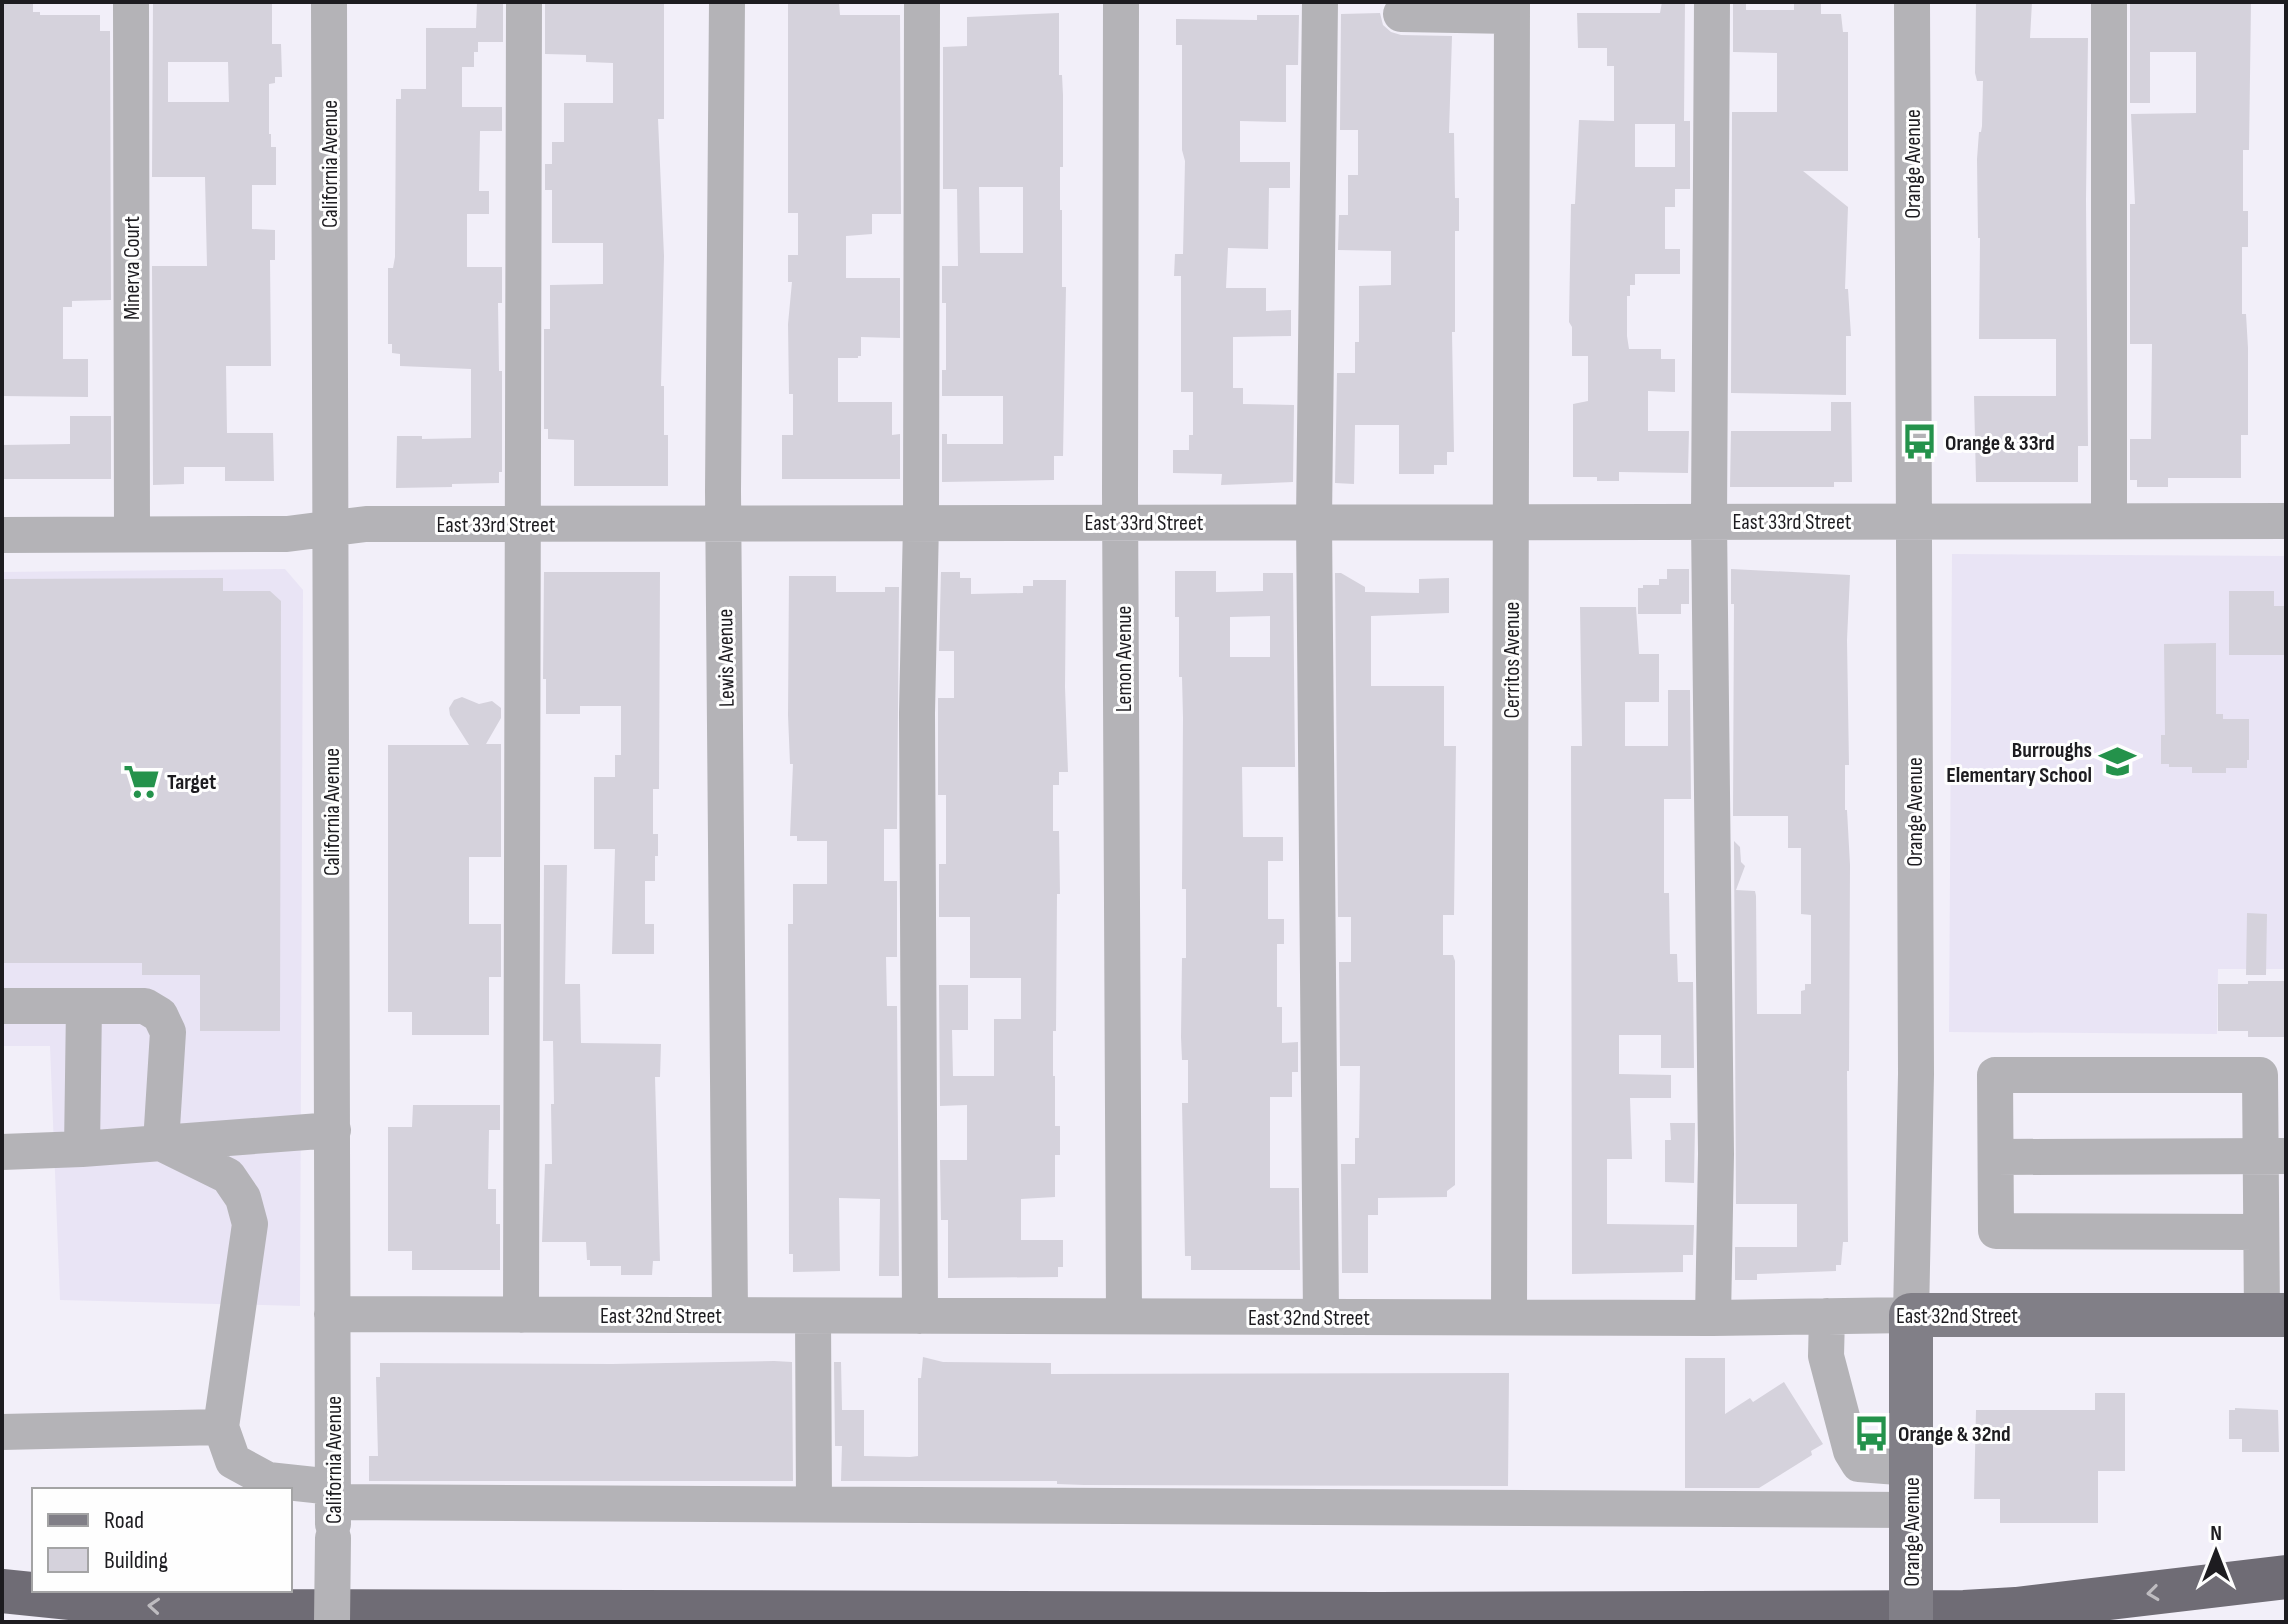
<svg xmlns="http://www.w3.org/2000/svg" width="2288" height="1624" font-family="'Sofia Sans Condensed',sans-serif">
<style>
.built{fill:#e9e4f5}
.building{fill:#d5d2dc;fill-rule:evenodd}
.lines{fill:none;stroke-linecap:round;stroke-linejoin:round}
.minor{stroke:#b4b3b7;stroke-width:36}
.major{stroke:#817f87;stroke-width:44}
.highway{stroke:#6f6c75;stroke-width:44}
.minor-bridge{stroke:#b4b3b7;stroke-width:36}
.major-bridge{stroke:#817f87;stroke-width:44}
.oneway{stroke:#bebcc0}
.labels{text-anchor:middle;stroke-width:6;stroke-linejoin:round;paint-order:stroke}
.street-label{font-size:22px;fill:#1d1c20;stroke:#fefefe}
.poi-label{font-size:22px;font-weight:bold;fill:#1d1c20;stroke:#fefefe;text-anchor:start}
</style>
<rect width="100%" height="100%" fill="#f2eff9"/>
<path class="built" d="M 1952,554 L 2286,556 L 2286,969 L 2218,969 L 2217,1034 L 1949,1032 Z
M 285,569 L 303,590 L 300,1306 L 60,1300 L 50,1046 L 2,1046 L 2,572 Z"/>
<path class="building" d="M 2,2 L 33,2 L 33,12 L 40,12 L 40,15 L 100,15 L 100,31 L 110,31 L 111,300 L 72,301 L 72,307 L 63,307 L 63,359 L 88,359 L 88,397 L 2,396 Z
M 153,2 L 272,2 L 272,44 L 281,44 L 282,77 L 275,77 L 275,83 L 269,84 L 269,134 L 271,134 L 271,147 L 276,147 L 276,185 L 252,185 L 252,229 L 275,230 L 275,260 L 270,260 L 271,366 L 226,366 L 227,433 L 273,433 L 274,481 L 225,481 L 225,467 L 184,467 L 184,484 L 153,485 L 152,266 L 207,266 L 205,177 L 152,177 ZM 168,62 L 228,62 L 229,102 L 168,102 Z
M 477,2 L 503,2 L 503,42 L 478,42 L 478,52 L 474,52 L 474,67 L 462,67 L 462,107 L 502,107 L 502,131 L 480,131 L 479,191 L 489,191 L 489,214 L 467,214 L 467,267 L 502,267 L 502,303 L 498,303 L 499,371 L 502,371 L 502,472 L 499,472 L 499,483 L 452,484 L 452,487 L 396,488 L 397,436 L 422,436 L 422,439 L 471,438 L 471,369 L 400,366 L 400,354 L 392,353 L 392,344 L 388,344 L 388,268 L 393,268 L 395,257 L 396,99 L 401,99 L 401,89 L 426,89 L 426,28 L 476,28 Z
M 545,2 L 664,2 L 664,119 L 658,119 L 664,256 L 661,386 L 664,386 L 664,435 L 668,435 L 668,486 L 574,486 L 574,440 L 548,439 L 548,429 L 544,429 L 544,329 L 550,329 L 550,285 L 603,284 L 603,243 L 552,243 L 552,190 L 545,190 L 545,164 L 552,164 L 552,142 L 564,142 L 564,103 L 613,103 L 613,63 L 586,62 L 586,55 L 545,54 Z
M 788,2 L 839,2 L 840,15 L 900,15 L 901,214 L 872,214 L 872,234 L 846,236 L 846,278 L 900,278 L 900,338 L 861,337 L 861,356 L 858,356 L 858,358 L 838,358 L 838,402 L 892,402 L 892,435 L 900,434 L 900,479 L 782,479 L 782,435 L 793,435 L 793,394 L 789,394 L 788,324 L 792,282 L 788,282 L 788,255 L 798,255 L 798,213 L 788,213 Z
M 1662,2 L 1685,2 L 1684,121 L 1690,121 L 1690,189 L 1675,189 L 1675,207 L 1665,207 L 1665,249 L 1680,249 L 1680,274 L 1635,274 L 1635,285 L 1630,285 L 1630,296 L 1627,296 L 1627,336 L 1629,349 L 1661,349 L 1661,359 L 1675,359 L 1675,392 L 1648,391 L 1648,431 L 1689,431 L 1688,473 L 1619,472 L 1619,481 L 1597,481 L 1597,477 L 1573,477 L 1573,404 L 1588,401 L 1588,356 L 1572,356 L 1572,327 L 1569,322 L 1571,204 L 1575,204 L 1579,120 L 1614,121 L 1614,66 L 1607,66 L 1607,48 L 1578,48 L 1577,13 L 1660,13 ZM 1635,124 L 1675,124 L 1675,167 L 1635,167 Z
M 1733,2 L 1746,2 L 1746,10 L 1794,10 L 1794,2 L 1821,2 L 1821,14 L 1841,14 L 1843,32 L 1848,32 L 1848,171 L 1803,171 L 1848,207 L 1845,289 L 1848,289 L 1851,336 L 1846,336 L 1846,395 L 1731,393 L 1732,112 L 1777,112 L 1777,53 L 1733,52 Z
M 1976,2 L 2032,2 L 2030,38 L 2088,38 L 2086,200 L 2088,446 L 2078,446 L 2078,482 L 1976,482 L 1974,396 L 2056,396 L 2056,339 L 1979,339 L 1980,238 L 1978,238 L 1977,159 L 1979,132 L 1981,132 L 1982,126 L 1983,81 L 1977,81 L 1975,73 Z
M 2130,2 L 2251,2 L 2249,150 L 2243,150 L 2243,211 L 2248,211 L 2248,247 L 2242,247 L 2242,314 L 2246,314 L 2248,348 L 2248,435 L 2241,435 L 2241,478 L 2168,478 L 2168,487 L 2137,487 L 2137,480 L 2130,480 L 2130,439 L 2151,439 L 2152,344 L 2130,344 L 2130,204 L 2135,204 L 2131,114 L 2196,113 L 2196,52 L 2150,52 L 2150,103 L 2130,103 Z
M 1059,13 L 1059,75 L 1062,75 L 1063,95 L 1063,167 L 1060,167 L 1060,210 L 1062,210 L 1062,287 L 1066,287 L 1063,456 L 1054,456 L 1054,480 L 942,482 L 942,434 L 947,434 L 947,444 L 1003,444 L 1003,396 L 942,396 L 942,370 L 946,370 L 946,303 L 942,303 L 942,266 L 958,266 L 957,189 L 943,189 L 943,47 L 967,46 L 967,17 ZM 979,187 L 1023,187 L 1023,253 L 980,253 Z
M 1380,13 L 1383,25 L 1391,32 L 1401,35 L 1452,36 L 1449,133 L 1454,133 L 1455,198 L 1459,198 L 1459,231 L 1455,231 L 1455,332 L 1452,332 L 1454,452 L 1447,452 L 1447,465 L 1434,465 L 1434,474 L 1399,474 L 1399,425 L 1355,425 L 1354,484 L 1335,483 L 1337,373 L 1355,373 L 1355,342 L 1359,342 L 1359,286 L 1391,285 L 1391,251 L 1338,250 L 1339,215 L 1348,215 L 1348,175 L 1358,175 L 1358,130 L 1340,130 L 1341,14 Z
M 1257,15 L 1299,15 L 1298,65 L 1286,65 L 1286,122 L 1240,121 L 1240,162 L 1290,162 L 1290,188 L 1269,188 L 1268,249 L 1228,248 L 1226,288 L 1266,288 L 1266,311 L 1291,310 L 1291,336 L 1233,337 L 1233,388 L 1243,388 L 1243,404 L 1294,405 L 1293,482 L 1221,485 L 1222,474 L 1173,473 L 1173,450 L 1189,450 L 1189,435 L 1193,435 L 1193,392 L 1181,392 L 1181,276 L 1174,276 L 1175,254 L 1183,254 L 1185,161 L 1182,150 L 1182,45 L 1176,45 L 1176,19 L 1257,20 Z
M 1831,402 L 1851,402 L 1852,482 L 1834,482 L 1834,487 L 1730,487 L 1731,431 L 1831,431 Z
M 70,416 L 111,416 L 111,479 L 2,479 L 2,445 L 70,444 Z
M 1667,569 L 1689,569 L 1689,604 L 1681,604 L 1681,614 L 1638,614 L 1638,588 L 1643,588 L 1643,585 L 1659,585 L 1659,579 L 1667,579 Z
M 1731,569 L 1850,575 L 1847,640 L 1849,765 L 1845,765 L 1845,810 L 1847,810 L 1850,865 L 1849,1071 L 1847,1071 L 1848,1242 L 1843,1242 L 1841,1265 L 1836,1265 L 1836,1271 L 1757,1274 L 1757,1280 L 1735,1280 L 1735,1247 L 1797,1247 L 1797,1204 L 1736,1204 L 1734,841 L 1740,847 L 1741,862 L 1745,866 L 1736,890 L 1755,891 L 1756,896 L 1757,1014 L 1801,1014 L 1801,991 L 1805,990 L 1805,984 L 1811,984 L 1811,915 L 1801,914 L 1801,848 L 1788,848 L 1788,816 L 1733,816 L 1734,604 L 1731,604 Z
M 1175,571 L 1216,571 L 1216,592 L 1263,591 L 1263,573 L 1293,573 L 1295,767 L 1242,767 L 1243,837 L 1283,837 L 1283,861 L 1268,861 L 1268,919 L 1284,919 L 1284,944 L 1277,944 L 1277,1007 L 1282,1007 L 1282,1043 L 1298,1042 L 1298,1072 L 1292,1072 L 1292,1097 L 1270,1097 L 1270,1188 L 1299,1188 L 1300,1270 L 1191,1270 L 1191,1256 L 1185,1256 L 1182,1103 L 1188,1103 L 1188,1060 L 1182,1060 L 1181,1037 L 1182,958 L 1186,958 L 1186,889 L 1182,889 L 1183,718 L 1182,677 L 1179,677 L 1179,617 L 1175,617 ZM 1270,616 L 1270,657 L 1230,657 L 1230,617 Z
M 544,572 L 660,572 L 659,789 L 653,789 L 653,834 L 658,834 L 658,856 L 655,856 L 655,881 L 645,881 L 645,924 L 654,924 L 654,954 L 612,954 L 615,849 L 594,849 L 594,777 L 615,777 L 615,755 L 621,755 L 621,706 L 580,706 L 580,714 L 546,714 L 546,679 L 543,679 Z
M 941,572 L 960,572 L 960,578 L 971,578 L 971,594 L 1023,593 L 1023,586 L 1033,586 L 1033,580 L 1066,580 L 1065,687 L 1068,772 L 1059,772 L 1059,785 L 1053,785 L 1053,831 L 1059,831 L 1060,894 L 1057,894 L 1056,1031 L 1053,1031 L 1053,1076 L 1055,1076 L 1055,1126 L 1060,1126 L 1060,1155 L 1055,1155 L 1055,1197 L 1021,1199 L 1021,1240 L 1063,1240 L 1063,1267 L 1058,1267 L 1058,1277 L 948,1278 L 948,1220 L 941,1220 L 940,1160 L 967,1160 L 967,1105 L 940,1106 L 939,985 L 968,985 L 968,1030 L 952,1030 L 953,1076 L 994,1076 L 994,1019 L 1021,1019 L 1021,978 L 970,978 L 970,917 L 939,917 L 939,864 L 946,864 L 946,795 L 938,795 L 938,698 L 954,698 L 954,651 L 939,651 Z
M 1335,573 L 1341,573 L 1365,587 L 1365,592 L 1419,593 L 1419,579 L 1449,578 L 1449,613 L 1371,616 L 1371,686 L 1444,686 L 1444,746 L 1456,746 L 1454,915 L 1443,915 L 1443,955 L 1453,955 L 1455,961 L 1455,1185 L 1447,1191 L 1447,1197 L 1378,1198 L 1378,1215 L 1368,1215 L 1368,1273 L 1342,1273 L 1341,1164 L 1355,1164 L 1355,1138 L 1359,1138 L 1360,1066 L 1340,1066 L 1339,962 L 1351,962 L 1351,917 L 1338,917 Z
M 789,576 L 836,576 L 836,592 L 885,592 L 885,587 L 899,587 L 897,829 L 884,829 L 884,881 L 897,881 L 897,957 L 886,957 L 887,1006 L 897,1006 L 899,1276 L 879,1276 L 880,1199 L 839,1198 L 840,1271 L 793,1272 L 793,1254 L 789,1254 L 788,924 L 793,924 L 793,884 L 827,884 L 827,841 L 797,841 L 797,836 L 790,836 L 793,764 L 790,764 L 788,715 Z
M 223,578 L 223,591 L 270,591 L 281,601 L 280,1031 L 200,1031 L 200,975 L 142,975 L 142,963 L 2,963 L 2,579 Z
M 2229,591 L 2274,591 L 2274,606 L 2286,606 L 2286,655 L 2229,655 Z
M 1580,607 L 1636,607 L 1639,654 L 1659,654 L 1659,702 L 1625,702 L 1625,746 L 1668,746 L 1668,690 L 1690,690 L 1691,799 L 1664,799 L 1664,893 L 1669,893 L 1670,954 L 1677,954 L 1678,982 L 1693,982 L 1694,1068 L 1661,1068 L 1661,1035 L 1619,1035 L 1619,1074 L 1671,1075 L 1671,1098 L 1630,1098 L 1632,1159 L 1607,1159 L 1607,1224 L 1694,1225 L 1693,1255 L 1683,1255 L 1683,1272 L 1572,1274 L 1571,746 L 1582,746 Z
M 2216,643 L 2216,714 L 2223,714 L 2223,719 L 2249,719 L 2249,760 L 2247,760 L 2247,768 L 2226,768 L 2226,773 L 2192,773 L 2192,767 L 2169,767 L 2169,764 L 2161,764 L 2161,735 L 2165,735 L 2164,644 Z
M 462,697 L 479,704 L 492,701 L 501,708 L 501,718 L 486,744 L 501,744 L 501,857 L 469,857 L 469,924 L 501,924 L 501,977 L 489,977 L 489,1035 L 412,1035 L 412,1012 L 388,1012 L 388,745 L 469,745 L 450,715 L 449,708 L 454,700 Z
M 544,865 L 567,865 L 565,984 L 580,984 L 581,1043 L 661,1044 L 660,1077 L 655,1077 L 660,1261 L 653,1261 L 652,1275 L 621,1275 L 621,1266 L 590,1266 L 590,1260 L 587,1260 L 586,1242 L 542,1242 L 545,1164 L 552,1164 L 551,1104 L 554,1104 L 553,1041 L 543,1041 Z
M 2247,913 L 2267,914 L 2266,975 L 2246,975 Z
M 2248,981 L 2286,981 L 2286,1037 L 2248,1037 L 2248,1031 L 2218,1031 L 2218,984 L 2248,984 Z
M 413,1105 L 500,1105 L 500,1130 L 489,1130 L 488,1189 L 496,1189 L 496,1224 L 500,1224 L 500,1270 L 412,1270 L 412,1251 L 388,1251 L 388,1127 L 412,1127 Z
M 1670,1123 L 1695,1123 L 1694,1183 L 1665,1182 L 1665,1140 L 1671,1140 Z
M 923,1357 L 943,1362 L 1051,1363 L 1051,1374 L 1509,1373 L 1508,1486 L 1084,1485 L 1057,1484 L 1057,1481 L 841,1481 L 842,1446 L 835,1446 L 834,1362 L 841,1362 L 842,1410 L 864,1410 L 864,1456 L 910,1457 L 918,1456 L 918,1378 L 921,1378 Z
M 1685,1358 L 1725,1358 L 1725,1414 L 1750,1398 L 1753,1402 L 1784,1382 L 1823,1444 L 1811,1451 L 1812,1455 L 1759,1488 L 1685,1488 Z
M 774,1361 L 792,1362 L 793,1481 L 369,1481 L 369,1456 L 378,1456 L 376,1377 L 380,1377 L 380,1363 L 612,1364 Z
M 2095,1393 L 2125,1393 L 2125,1471 L 2098,1471 L 2098,1523 L 2000,1523 L 2000,1499 L 1974,1499 L 1976,1410 L 2095,1410 Z
M 2235,1408 L 2278,1410 L 2279,1452 L 2242,1452 L 2242,1439 L 2229,1439 L 2229,1410 L 2235,1410 Z"/>
<g class="lines">
<path class="minor" d="M 131,2 L 132,534
M 329,2 L 333,1524
M 727,2 L 723,491 L 730,1315
M 1121,2 L 1120,491 L 1124,1316
M 1320,2 L 1314,521 L 1321,1317
M 1712,2 L 1709,522 L 1716,1154 L 1713,1318
M 1401,14 L 1512,16
M 2109,520 L 2109,2
M 2,535 L 287,534 L 366,524 L 2286,521
M 2,1006 L 145,1006 L 160,1015 L 168,1032 L 161,1143
M 161,1143 L 228,1176 L 243,1198 L 250,1224 L 221,1427 L 233,1461 L 268,1480 L 333,1487
M 82,1149 L 84,1006
M 2,1152 L 82,1149 L 333,1130
M 1996,1157 L 2286,1156
M 2260,1232 L 1996,1231 L 1995,1075 L 2260,1075 L 2262,1316
M 332,1314 L 1713,1318 L 1911,1315 L 1916,1074 L 1912,2
M 521,1315 L 524,2
M 813,1316 L 814,1504
M 920,1316 L 917,713 L 921,523 L 922,2
M 1827,1316 L 1826,1356 L 1851,1451 L 1859,1464 L 1911,1468
M 1509,1317 L 1512,2
M 2,1432 L 221,1427
M 333,1502 L 1910,1510"/>
<path class="major" d="M 1911,1551 L 1911,1315 L 2286,1315"/>
<path class="highway" d="M 2,1591 L 157,1607 L 261,1611 L 1378,1614 L 1964,1612 L 2016,1609 L 2286,1577"/>
<path class="minor-bridge" d="M 332,1622 L 333,1538"/>
<path class="major-bridge" d="M 1911,1551 L 1911,1622"/>
</g>
<defs><path id="oneway-chevron" d="M-2-3.5L2.5 0L-2 3.5" fill="none" stroke-width="1.6" stroke-linecap="round" stroke-linejoin="round" transform="scale(2)"/></defs>
<g class="oneway">
<use href="#oneway-chevron" transform="translate(2153 1593) rotate(173)"/>
<use href="#oneway-chevron" transform="translate(154 1606) rotate(-176)"/>
</g>
<defs>
<symbol id="bus-bare" viewBox="-9 -9 18 18"><path d="M-5-6H5V4H4V6H2V4H-2V6H-4V4H-5ZM-3.5-4V0h7V-4ZM-3.5 1.2v1.5H-2V1.2ZM2 1.2v1.5H3.5V1.2Z" fill="#24924b" stroke="#fefefe" stroke-width="2.5" paint-order="stroke"/></symbol>
<symbol id="school-bare" viewBox="-9 -9 18 18"><path d="M0-5L7-2L0 1L-7-2ZM-4 1L0 2.5L4 1V4Q0 6-4 4Z" fill="#24924b" stroke="#fefefe" stroke-width="2.5" paint-order="stroke"/></symbol>
<symbol id="supermarket-bare" viewBox="-9 -9 18 18"><path d="M-6-5.5h2.5l.6 2H6L4.5 2H-2.5L-4.4-4H-6ZM-1.5 3.2a1.3 1.3 0 1 0 .1 0ZM3 3.2a1.3 1.3 0 1 0 .1 0Z" fill="#24924b" stroke="#fefefe" stroke-width="2.5" paint-order="stroke"/></symbol>
</defs>
<g fill-rule="evenodd">
<use href="#bus-bare" x="1894" y="416" width="51" height="51"/>
<use href="#school-bare" x="2092" y="736" width="51" height="51"/>
<use href="#supermarket-bare" x="116" y="756" width="51" height="51"/>
<use href="#bus-bare" x="1846" y="1408" width="51" height="51"/>
</g>
<g class="labels">
<g class="street-label">
<text transform="translate(329 164) rotate(-90)" y="8">California Avenue</text>
<text transform="translate(1912 164) rotate(-90)" y="8">Orange Avenue</text>
<text transform="translate(131 268) rotate(-90)" y="8">Minerva Court</text>
<text x="1792" y="529">East 33rd Street</text>
<text x="1144" y="530">East 33rd Street</text>
<text x="496" y="532">East 33rd Street</text>
<text transform="translate(725 658) rotate(-91)" y="8">Lewis Avenue</text>
<text transform="translate(1123 659) rotate(-90)" y="8">Lemon Avenue</text>
<text transform="translate(1511 660) rotate(-90)" y="8">Cerritos Avenue</text>
<text transform="translate(331 812) rotate(-90)" y="8">California Avenue</text>
<text transform="translate(1914 812) rotate(-90)" y="8">Orange Avenue</text>
<text x="661" y="1323">East 32nd Street</text>
<text x="1957" y="1323">East 32nd Street</text>
<text x="1309" y="1325">East 32nd Street</text>
<text transform="translate(333 1460) rotate(-90)" y="8">California Avenue</text>
<text transform="translate(1911 1532) rotate(-90)" y="8">Orange Avenue</text>
</g>
<g class="poi-label">
<text x="1945" y="450">Orange &amp; 33rd</text>
<text x="2092" y="757" text-anchor="end">Burroughs<tspan x="2092" dy="25">Elementary School</tspan></text>
<text x="167" y="789">Target</text>
<text x="1898" y="1441">Orange &amp; 32nd</text>
</g>
</g>
<rect width="2288" height="1624" fill="none" stroke="#1d1c20" stroke-width="8"/>
<rect x="32" y="1488" width="260" height="104" fill="#fefefe" stroke="#a4a4a5" stroke-width="2"/>
<rect x="48" y="1514" width="40" height="12" fill="#817f87" stroke="#a4a4a5" stroke-width="2"/>
<text x="104" y="1528" font-size="24" fill="#1d1c20">Road</text>
<rect x="48" y="1548" width="40" height="24" fill="#d5d2dc" stroke="#a4a4a5" stroke-width="2"/>
<text x="104" y="1568" font-size="24" fill="#1d1c20">Building</text>
<g transform="translate(2216 1552)" stroke="#fefefe" stroke-width="6" paint-order="stroke">
<path d="M0-6L14 30L0 20L-14 30Z" fill="#1d1c20"/>
<text y="-12" font-size="22" font-weight="bold" text-anchor="middle" fill="#1d1c20">N</text>
</g>
</svg>
